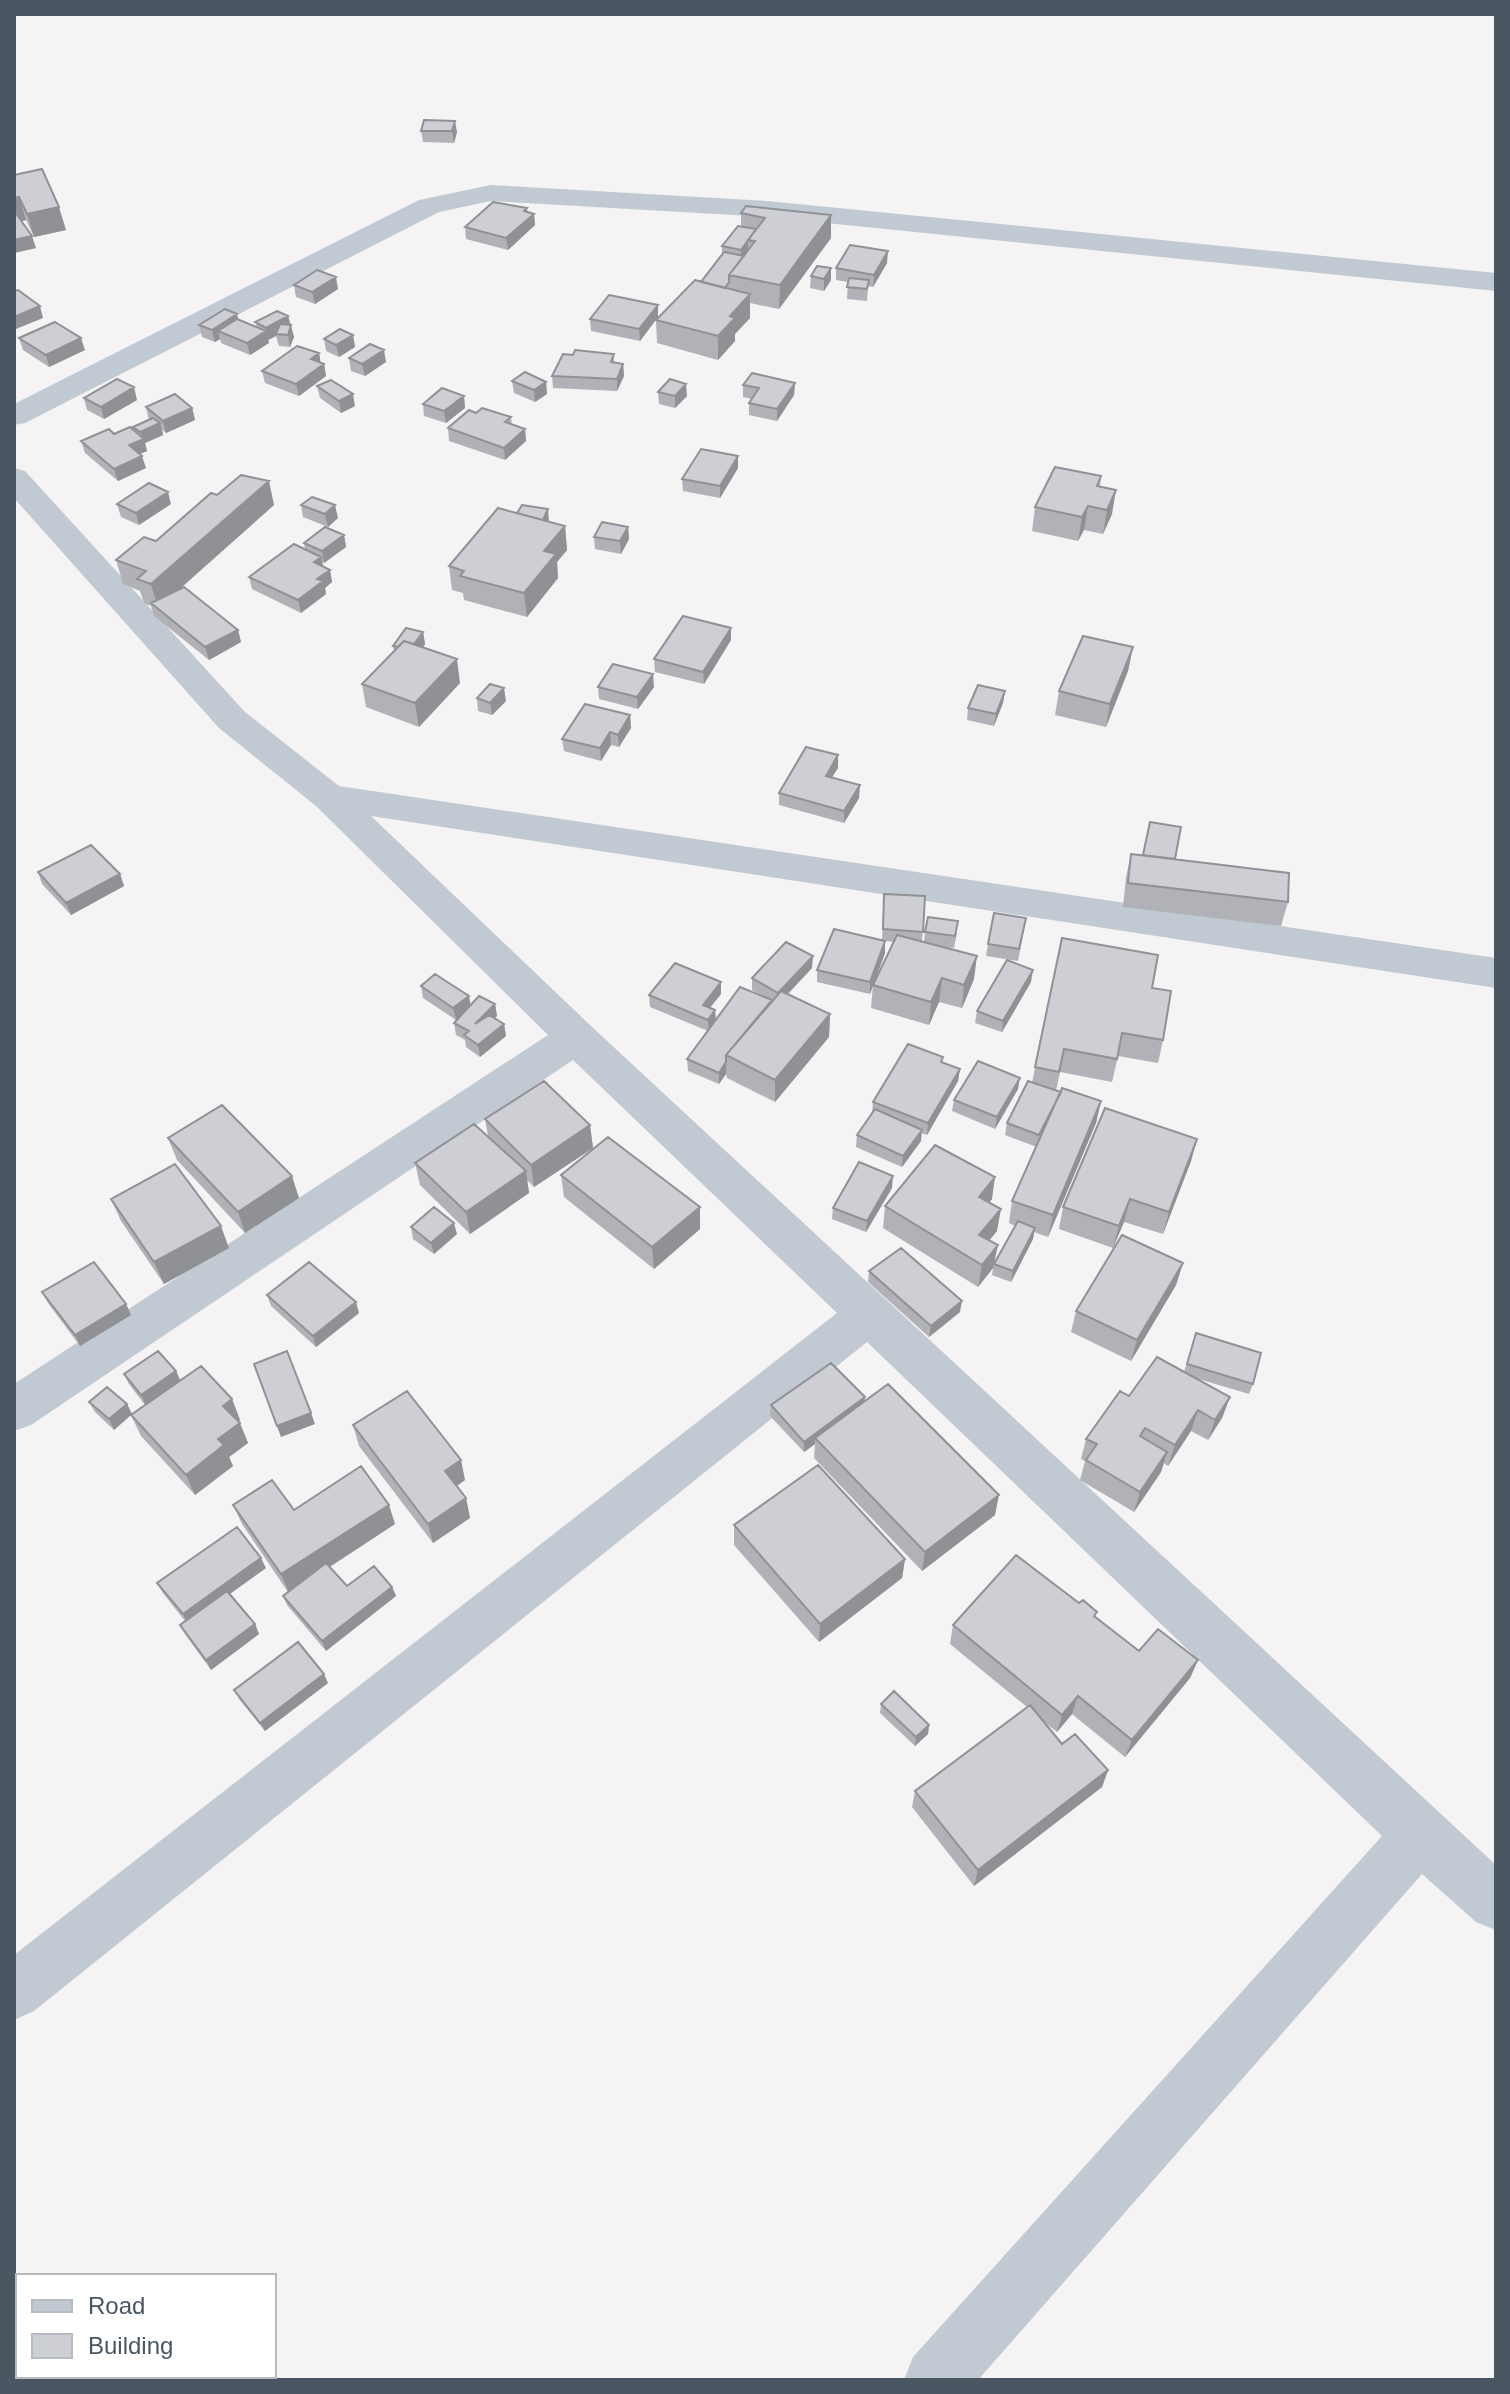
<svg xmlns="http://www.w3.org/2000/svg" width="1510" height="2394" font-family="Helvetica,sans-serif">
<style>
.lines{fill:none;stroke-linecap:round;stroke-linejoin:round}
.minor{fill:#c1cad2;fill-rule:evenodd}
.wall{fill:#b0b2b7}
.shaded-wall{fill:#909195}
.building{fill:#cdcfd5;stroke:#909195;stroke-width:2}
</style>
<rect width="100%" height="100%" fill="#f5f3f3"/>
<g class="lines">
<path class="minor" d="M 491,185 L 767,201 L 1496,273 L 1496,291 L 767,217 L 491,201 L 439,212 L 25,423 L 14,425 L 14,404 L 419,200 Z
M 14,468 L 25,471 L 245,712 L 339,786 L 1496,958 L 1496,988 L 371,816 L 591,1026 L 1496,1865 L 1496,1930 L 1476,1922 L 1422,1874 L 978,2380 L 904,2380 L 913,2357 L 1382,1836 L 867,1342 L 34,2011 L 14,2020 L 14,1955 L 837,1313 L 573,1060 L 31,1425 L 14,1431 L 14,1384 L 548,1035 L 316,806 L 219,728 L 14,498 Z"/>
</g>
<path class="wall" d="M 424,120 L 457,132 L 454,143 L 423,142 L 421,131 Z
M 14,175 L 66,230 L 34,237 L 26,220 L 22,221 L 36,248 L 14,253 Z
M 746,206 L 831,238 L 779,309 L 750,303 L 750,318 L 735,334 L 735,341 L 718,360 L 657,343 L 656,320 L 701,282 L 722,254 L 722,246 L 741,226 L 741,213 Z
M 527,208 L 527,212 L 534,214 L 535,225 L 508,250 L 466,239 L 465,227 Z
M 887,263 L 873,287 L 868,286 L 867,301 L 847,299 L 848,282 L 836,280 L 836,268 Z
M 831,268 L 831,280 L 824,291 L 810,288 L 811,276 Z
M 294,285 L 338,289 L 315,304 L 296,297 Z
M 288,316 L 294,337 L 290,347 L 279,346 L 276,336 L 268,340 L 269,343 L 250,355 L 221,343 L 220,339 L 215,342 L 202,337 L 199,325 L 238,319 L 257,327 L 255,322 Z
M 658,317 L 640,341 L 591,331 L 590,319 Z
M 353,335 L 355,347 L 339,357 L 326,351 L 324,339 Z
M 19,338 L 85,350 L 49,367 L 23,350 Z
M 319,353 L 320,362 L 324,364 L 326,376 L 299,396 L 265,383 L 262,371 Z
M 614,354 L 614,363 L 623,364 L 624,376 L 617,391 L 553,388 L 552,376 L 573,355 Z
M 349,358 L 386,362 L 365,376 L 351,371 Z
M 512,381 L 546,382 L 547,394 L 535,402 L 514,393 Z
M 795,383 L 794,395 L 777,421 L 749,415 L 749,403 L 752,399 L 743,397 L 743,385 Z
M 317,386 L 355,406 L 341,413 L 320,398 Z
M 658,392 L 687,396 L 675,408 L 659,404 Z
M 464,396 L 465,408 L 446,423 L 424,416 L 423,404 Z
M 84,398 L 137,400 L 104,419 L 87,410 Z
M 146,407 L 192,408 L 195,420 L 166,433 L 162,430 L 163,435 L 145,443 L 147,451 L 140,454 L 146,468 L 118,481 L 85,453 L 81,441 L 134,430 L 133,427 L 149,420 Z
M 476,413 L 511,417 L 512,425 L 525,429 L 526,441 L 505,460 L 449,441 L 448,428 Z
M 738,456 L 738,468 L 720,498 L 683,491 L 682,479 Z
M 1101,476 L 1100,487 L 1112,514 L 1103,534 L 1084,530 L 1078,541 L 1032,531 L 1035,507 Z
M 217,495 L 274,505 L 181,588 L 238,630 L 241,642 L 209,660 L 154,616 L 151,606 L 144,603 L 140,591 L 123,584 L 116,560 L 156,541 Z
M 117,504 L 171,504 L 139,525 L 121,517 Z
M 301,505 L 338,518 L 328,527 L 303,517 Z
M 549,522 L 565,526 L 567,550 L 557,562 L 558,578 L 527,617 L 464,600 L 463,593 L 452,590 L 449,566 Z
M 628,527 L 629,539 L 621,554 L 595,549 L 594,537 Z
M 344,535 L 346,547 L 324,563 L 322,562 L 323,566 L 330,570 L 332,582 L 325,588 L 326,594 L 301,613 L 252,589 L 249,577 L 305,550 L 304,543 Z
M 731,628 L 731,640 L 704,684 L 655,672 L 654,659 Z
M 423,632 L 425,644 L 423,647 L 460,683 L 419,727 L 366,707 L 362,684 L 394,651 L 393,646 Z
M 1133,647 L 1128,671 L 1106,727 L 1055,715 L 1059,691 Z
M 598,687 L 654,687 L 638,709 L 599,699 Z
M 1005,691 L 1003,703 L 994,726 L 967,720 L 968,708 Z
M 477,698 L 506,701 L 492,715 L 478,711 Z
M 630,715 L 631,728 L 619,747 L 611,745 L 601,761 L 564,751 L 562,739 Z
M 838,768 L 832,777 L 859,798 L 844,823 L 779,805 L 779,793 Z
M 1131,854 L 1175,859 L 1288,902 L 1281,926 L 1123,907 L 1126,877 Z
M 38,872 L 120,874 L 124,886 L 71,915 L 42,884 Z
M 884,894 L 925,896 L 922,941 L 924,942 L 925,932 L 957,933 L 954,948 L 942,947 L 974,979 L 962,1008 L 939,1002 L 929,1025 L 871,1008 L 873,985 L 894,942 L 885,941 L 885,953 L 870,994 L 817,982 L 817,970 L 882,940 Z
M 1024,930 L 1018,961 L 986,956 L 988,944 Z
M 812,968 L 788,994 L 830,1014 L 829,1037 L 775,1102 L 727,1078 L 726,1074 L 719,1084 L 688,1071 L 687,1059 L 708,1031 L 650,1007 L 649,995 L 721,994 L 710,1008 L 715,1010 L 716,1021 L 763,996 L 752,990 L 752,978 Z
M 1031,982 L 1002,1032 L 975,1023 L 977,1011 Z
M 421,986 L 469,996 L 470,1005 L 495,1004 L 497,1016 L 494,1018 L 504,1024 L 506,1036 L 480,1057 L 466,1047 L 465,1040 L 456,1035 L 454,1023 L 456,1020 L 423,998 Z
M 1152,988 L 1163,1040 L 1158,1063 L 1118,1056 L 1112,1082 L 1060,1072 L 1056,1091 L 1101,1101 L 1096,1123 L 1048,1237 L 1034,1232 L 1033,1239 L 1011,1282 L 992,1275 L 993,1268 L 978,1287 L 883,1228 L 885,1206 L 992,1199 L 989,1203 L 997,1231 L 989,1240 L 995,1262 L 1015,1226 L 1009,1223 L 1012,1201 L 1037,1147 L 1005,1135 L 1007,1123 L 1032,1083 L 1035,1067 Z
M 943,1057 L 942,1063 L 960,1069 L 958,1081 L 927,1135 L 921,1133 L 921,1141 L 902,1167 L 856,1147 L 857,1135 L 872,1113 L 873,1102 Z
M 1018,1089 L 995,1129 L 952,1111 L 954,1100 Z
M 485,1119 L 590,1125 L 593,1148 L 534,1187 L 527,1180 L 529,1193 L 470,1234 L 420,1185 L 415,1163 L 488,1136 Z
M 168,1138 L 299,1198 L 245,1233 L 177,1160 Z
M 1197,1139 L 1191,1161 L 1163,1234 L 1124,1222 L 1113,1248 L 1059,1229 L 1063,1207 Z
M 561,1175 L 700,1229 L 654,1269 L 564,1197 Z
M 892,1188 L 866,1232 L 832,1219 L 833,1208 Z
M 111,1199 L 229,1248 L 164,1284 L 121,1221 Z
M 411,1227 L 457,1234 L 434,1254 L 413,1239 Z
M 1183,1263 L 1176,1285 L 1131,1361 L 1071,1332 L 1076,1311 Z
M 869,1271 L 960,1312 L 929,1337 L 868,1282 Z
M 42,1292 L 126,1304 L 131,1315 L 80,1346 L 48,1303 Z
M 267,1295 L 359,1313 L 316,1347 L 271,1306 Z
M 1196,1333 L 1253,1384 L 1249,1394 L 1195,1378 L 1230,1397 L 1222,1418 L 1208,1440 L 1191,1431 L 1168,1466 L 1164,1463 L 1161,1472 L 1134,1512 L 1080,1480 L 1085,1461 L 1081,1459 L 1086,1439 L 1129,1396 L 1184,1372 Z
M 176,1371 L 180,1381 L 232,1399 L 240,1420 L 238,1421 L 248,1443 L 229,1457 L 233,1466 L 195,1495 L 141,1436 L 131,1415 L 114,1430 L 95,1412 L 89,1402 L 127,1404 L 132,1414 L 145,1405 L 129,1384 L 124,1374 Z
M 865,1402 L 995,1515 L 922,1571 L 814,1458 L 815,1444 L 804,1452 L 770,1416 L 771,1405 Z
M 353,1425 L 465,1480 L 456,1486 L 466,1498 L 470,1518 L 433,1543 L 359,1446 Z
M 233,1505 L 294,1510 L 395,1524 L 330,1567 L 347,1586 L 392,1587 L 396,1596 L 326,1651 L 287,1605 L 283,1596 L 288,1592 L 242,1524 Z
M 734,1525 L 905,1559 L 902,1578 L 819,1642 L 734,1545 Z
M 266,1568 L 229,1594 L 255,1624 L 259,1634 L 211,1670 L 185,1634 L 180,1625 L 185,1621 L 163,1593 L 157,1583 Z
M 1096,1617 L 1139,1651 L 1198,1660 L 1190,1678 L 1125,1757 L 1072,1714 L 1057,1732 L 1043,1721 L 1062,1744 L 1108,1770 L 1102,1787 L 974,1886 L 912,1807 L 915,1791 L 1027,1707 L 950,1644 L 953,1625 Z
M 328,1683 L 265,1731 L 239,1699 L 234,1690 Z
M 881,1704 L 929,1725 L 928,1734 L 915,1746 L 880,1713 Z"/>
<path class="shaded-wall" d="M 455,121 L 457,132 L 454,143 L 452,131 Z
M 19,197 L 26,220 L 14,223 L 14,198 Z
M 59,207 L 66,230 L 34,237 L 27,214 Z
M 527,208 L 528,219 L 534,214 L 535,225 L 508,250 L 506,238 L 524,211 Z
M 831,215 L 831,238 L 779,309 L 780,285 Z
M 32,236 L 36,248 L 14,253 L 14,240 Z
M 748,241 L 748,253 L 741,262 L 741,250 Z
M 888,251 L 887,263 L 873,287 L 874,275 Z
M 831,268 L 831,280 L 824,291 L 824,279 Z
M 336,277 L 338,289 L 315,304 L 312,292 Z
M 750,294 L 750,318 L 735,334 L 735,341 L 718,360 L 718,336 L 730,316 Z
M 658,305 L 658,317 L 640,341 L 639,329 Z
M 40,306 L 43,318 L 16,329 L 14,317 Z
M 237,314 L 240,326 L 218,331 L 220,339 L 215,342 L 212,330 Z
M 288,316 L 294,337 L 290,347 L 288,335 L 276,334 L 276,336 L 268,340 L 266,328 Z
M 266,331 L 269,343 L 250,355 L 247,343 Z
M 353,335 L 355,347 L 339,357 L 336,345 Z
M 81,338 L 85,350 L 49,367 L 46,355 Z
M 384,350 L 386,362 L 365,376 L 362,364 Z
M 319,353 L 321,365 L 311,359 Z
M 324,364 L 326,376 L 299,396 L 296,384 Z
M 623,364 L 624,376 L 617,391 L 617,379 Z
M 546,382 L 547,394 L 535,402 L 534,390 Z
M 795,383 L 794,395 L 777,421 L 777,409 Z
M 686,384 L 687,396 L 675,408 L 675,396 Z
M 134,387 L 137,400 L 104,419 L 101,407 Z
M 353,394 L 355,406 L 341,413 L 339,401 Z
M 464,396 L 465,408 L 446,423 L 444,411 Z
M 192,408 L 195,420 L 166,433 L 163,421 Z
M 160,423 L 163,435 L 145,443 L 147,451 L 133,457 L 129,445 L 142,439 L 140,432 Z
M 525,429 L 526,441 L 505,460 L 504,448 Z
M 142,456 L 146,468 L 118,481 L 114,469 Z
M 738,456 L 738,468 L 720,498 L 720,486 Z
M 269,481 L 274,505 L 158,608 L 151,584 Z
M 1116,490 L 1112,514 L 1103,534 L 1107,510 Z
M 168,492 L 171,504 L 139,525 L 136,513 Z
M 335,505 L 338,518 L 328,527 L 325,514 Z
M 1088,506 L 1084,530 L 1078,541 L 1082,517 Z
M 548,509 L 549,522 L 542,523 Z
M 565,526 L 567,550 L 557,562 L 558,578 L 527,617 L 524,593 L 544,551 Z
M 628,527 L 629,539 L 621,554 L 620,541 Z
M 344,535 L 346,547 L 324,563 L 322,551 Z
M 321,557 L 324,570 L 314,562 Z
M 330,570 L 332,582 L 325,588 L 326,594 L 301,613 L 298,600 L 317,579 Z
M 731,628 L 731,640 L 704,684 L 703,672 Z
M 238,630 L 241,642 L 209,660 L 205,647 Z
M 423,632 L 425,644 L 412,662 L 410,650 Z
M 1133,647 L 1128,671 L 1106,727 L 1110,704 Z
M 457,659 L 460,683 L 419,727 L 415,703 Z
M 653,674 L 654,687 L 638,709 L 637,697 Z
M 504,688 L 506,701 L 492,715 L 490,703 Z
M 1005,691 L 1003,703 L 994,726 L 996,714 Z
M 630,715 L 631,728 L 619,747 L 618,735 Z
M 610,732 L 611,745 L 601,761 L 600,748 Z
M 838,755 L 838,768 L 825,788 L 826,776 Z
M 860,785 L 859,798 L 844,823 L 844,811 Z
M 120,874 L 124,886 L 71,915 L 66,903 Z
M 885,941 L 885,953 L 870,994 L 870,982 Z
M 813,956 L 812,968 L 778,1004 L 778,993 Z
M 977,956 L 974,979 L 962,1008 L 964,985 Z
M 1033,970 L 1031,982 L 1002,1032 L 1003,1021 Z
M 942,978 L 939,1002 L 929,1025 L 931,1002 Z
M 721,982 L 721,994 L 703,1016 L 703,1005 Z
M 469,996 L 471,1008 L 456,1020 L 453,1008 Z
M 495,1004 L 497,1016 L 477,1036 L 475,1024 Z
M 715,1010 L 716,1022 L 709,1032 L 708,1020 Z
M 830,1014 L 829,1037 L 775,1102 L 775,1080 Z
M 504,1024 L 506,1036 L 480,1057 L 478,1045 Z
M 726,1062 L 726,1074 L 719,1084 L 719,1073 Z
M 960,1069 L 958,1081 L 927,1135 L 928,1123 Z
M 1020,1078 L 1018,1089 L 995,1129 L 997,1117 Z
M 1101,1101 L 1096,1123 L 1048,1237 L 1053,1215 Z
M 590,1125 L 593,1148 L 534,1187 L 531,1165 Z
M 922,1130 L 921,1141 L 902,1167 L 903,1156 Z
M 1197,1139 L 1191,1161 L 1163,1234 L 1169,1212 Z
M 526,1171 L 529,1193 L 470,1234 L 466,1212 Z
M 292,1176 L 299,1198 L 245,1233 L 238,1212 Z
M 893,1176 L 892,1188 L 866,1232 L 867,1221 Z
M 995,1177 L 992,1199 L 976,1219 L 979,1197 Z
M 1130,1199 L 1124,1222 L 1113,1248 L 1119,1226 Z
M 700,1207 L 700,1229 L 654,1269 L 652,1247 Z
M 1001,1209 L 997,1231 L 976,1257 L 979,1235 Z
M 454,1223 L 457,1234 L 434,1254 L 431,1243 Z
M 221,1226 L 229,1248 L 164,1284 L 154,1262 Z
M 1035,1228 L 1033,1239 L 1011,1282 L 1013,1271 Z
M 998,1245 L 993,1268 L 978,1287 L 982,1265 Z
M 1183,1263 L 1176,1285 L 1131,1361 L 1137,1340 Z
M 962,1301 L 960,1312 L 929,1337 L 931,1326 Z
M 356,1302 L 359,1313 L 316,1347 L 313,1336 Z
M 126,1304 L 131,1315 L 80,1346 L 75,1335 Z
M 176,1371 L 181,1382 L 146,1406 L 141,1395 Z
M 865,1397 L 864,1408 L 815,1438 L 815,1444 L 804,1452 L 804,1442 Z
M 1230,1397 L 1222,1418 L 1208,1440 L 1215,1420 Z
M 232,1399 L 240,1420 L 232,1426 L 223,1406 Z
M 127,1404 L 132,1414 L 114,1430 L 109,1419 Z
M 1198,1410 L 1191,1431 L 1168,1466 L 1175,1445 Z
M 311,1413 L 315,1424 L 281,1437 L 277,1426 Z
M 240,1423 L 248,1443 L 229,1457 L 233,1466 L 195,1495 L 186,1475 L 218,1439 Z
M 1167,1452 L 1161,1472 L 1134,1512 L 1140,1492 Z
M 461,1460 L 465,1480 L 450,1491 L 445,1471 Z
M 999,1495 L 995,1515 L 922,1571 L 925,1552 Z
M 466,1498 L 470,1518 L 433,1543 L 428,1524 Z
M 389,1505 L 395,1524 L 289,1593 L 281,1574 Z
M 261,1558 L 266,1568 L 188,1624 L 183,1614 Z
M 905,1559 L 902,1578 L 819,1642 L 820,1624 Z
M 392,1587 L 396,1596 L 326,1651 L 322,1641 Z
M 255,1624 L 259,1634 L 211,1670 L 206,1660 Z
M 1198,1660 L 1190,1678 L 1125,1757 L 1132,1740 Z
M 324,1674 L 328,1683 L 265,1731 L 260,1723 Z
M 1078,1696 L 1072,1714 L 1057,1732 L 1062,1715 Z
M 929,1725 L 928,1734 L 915,1746 L 916,1737 Z
M 1108,1770 L 1102,1787 L 974,1886 L 978,1870 Z"/>
<path class="building" d="M 424,120 L 455,121 L 452,131 L 421,131 Z
M 42,169 L 59,207 L 27,214 L 19,197 L 14,198 L 14,175 Z
M 493,202 L 527,208 L 524,211 L 534,214 L 506,238 L 465,227 Z
M 746,206 L 831,215 L 780,285 L 729,275 L 755,241 L 748,240 L 765,218 L 741,213 Z
M 14,212 L 15,212 L 32,236 L 14,240 Z
M 738,226 L 756,229 L 741,250 L 722,246 Z
M 850,245 L 888,251 L 874,275 L 836,268 Z
M 724,252 L 744,256 L 729,275 L 729,282 L 725,288 L 701,282 Z
M 817,266 L 831,268 L 824,279 L 811,276 Z
M 317,270 L 336,277 L 312,292 L 294,285 Z
M 849,278 L 869,280 L 867,289 L 847,287 Z
M 695,280 L 750,294 L 730,316 L 735,318 L 718,336 L 656,320 Z
M 18,290 L 40,306 L 14,317 L 14,291 Z
M 609,295 L 658,305 L 639,329 L 590,319 Z
M 225,309 L 237,314 L 212,330 L 199,325 Z
M 277,311 L 288,316 L 266,328 L 255,322 Z
M 237,319 L 266,331 L 247,343 L 218,331 Z
M 55,322 L 81,338 L 46,355 L 19,338 Z
M 280,324 L 291,325 L 288,335 L 276,334 Z
M 340,329 L 353,335 L 336,345 L 324,339 Z
M 370,344 L 384,350 L 362,364 L 349,358 Z
M 297,346 L 319,353 L 311,359 L 324,364 L 296,384 L 262,371 Z
M 575,350 L 614,354 L 611,362 L 623,364 L 617,379 L 552,376 L 563,354 L 573,355 Z
M 525,372 L 546,382 L 534,390 L 512,381 Z
M 752,373 L 795,383 L 777,409 L 749,403 L 759,388 L 743,385 Z
M 117,379 L 134,387 L 101,407 L 84,398 Z
M 670,379 L 686,384 L 675,396 L 658,392 Z
M 331,380 L 353,394 L 339,401 L 317,386 Z
M 442,388 L 464,396 L 444,411 L 423,404 Z
M 175,394 L 192,408 L 163,421 L 146,407 Z
M 482,408 L 511,417 L 505,422 L 525,429 L 504,448 L 448,428 L 469,410 L 476,413 Z
M 153,418 L 160,423 L 140,432 L 133,427 Z
M 130,427 L 144,439 L 129,445 L 142,456 L 114,469 L 81,441 L 109,429 L 114,434 Z
M 701,449 L 738,456 L 720,486 L 682,479 Z
M 1055,467 L 1101,476 L 1097,486 L 1116,490 L 1107,510 L 1088,506 L 1082,517 L 1035,507 Z
M 241,475 L 269,481 L 151,584 L 137,579 L 146,571 L 116,560 L 144,537 L 156,541 L 211,493 L 217,495 Z
M 149,483 L 168,492 L 136,513 L 117,504 Z
M 312,497 L 335,505 L 325,514 L 301,505 Z
M 522,505 L 548,509 L 543,520 L 517,513 Z
M 498,508 L 565,526 L 544,551 L 556,554 L 524,593 L 460,576 L 464,571 L 449,566 Z
M 602,522 L 628,527 L 620,541 L 594,537 Z
M 325,527 L 344,535 L 322,551 L 304,543 Z
M 294,544 L 321,557 L 314,562 L 330,570 L 317,579 L 323,581 L 298,600 L 249,577 Z
M 184,587 L 238,630 L 205,647 L 151,603 Z
M 683,616 L 731,628 L 703,672 L 654,659 Z
M 406,628 L 423,632 L 414,644 L 404,641 L 398,647 L 393,646 Z
M 1083,636 L 1133,647 L 1110,704 L 1059,691 Z
M 404,641 L 457,659 L 415,703 L 362,684 Z
M 613,664 L 653,674 L 637,697 L 598,687 Z
M 490,684 L 504,688 L 490,703 L 477,698 Z
M 978,685 L 1005,691 L 996,714 L 968,708 Z
M 585,704 L 630,715 L 618,735 L 610,732 L 600,748 L 562,739 Z
M 806,747 L 838,755 L 826,776 L 860,785 L 844,811 L 779,793 Z
M 1150,822 L 1181,827 L 1175,859 L 1143,855 Z
M 91,845 L 120,874 L 66,903 L 38,872 Z
M 1131,854 L 1289,873 L 1288,902 L 1128,883 Z
M 884,894 L 925,896 L 923,932 L 883,929 Z
M 994,913 L 1026,918 L 1019,949 L 988,944 Z
M 928,917 L 958,921 L 955,936 L 925,932 Z
M 834,929 L 885,941 L 870,982 L 817,970 Z
M 897,935 L 977,956 L 964,985 L 942,978 L 931,1002 L 873,985 Z
M 1062,938 L 1158,955 L 1152,988 L 1171,991 L 1163,1040 L 1122,1033 L 1117,1059 L 1064,1049 L 1059,1072 L 1035,1067 Z
M 786,942 L 813,956 L 778,993 L 752,978 Z
M 1007,960 L 1033,970 L 1003,1021 L 977,1011 Z
M 675,963 L 721,982 L 703,1005 L 715,1010 L 708,1020 L 649,995 Z
M 435,974 L 469,996 L 453,1008 L 421,986 Z
M 740,987 L 772,1000 L 726,1055 L 726,1062 L 719,1073 L 687,1059 Z
M 781,991 L 830,1014 L 775,1080 L 726,1055 Z
M 479,996 L 495,1004 L 475,1024 L 489,1015 L 504,1024 L 478,1045 L 464,1035 L 469,1031 L 454,1023 Z
M 908,1044 L 943,1057 L 941,1062 L 960,1069 L 928,1123 L 873,1102 Z
M 978,1061 L 1020,1078 L 997,1117 L 954,1100 Z
M 544,1081 L 590,1125 L 531,1165 L 485,1119 Z
M 1028,1081 L 1061,1092 L 1039,1135 L 1007,1123 Z
M 1062,1088 L 1101,1101 L 1053,1215 L 1012,1201 Z
M 222,1105 L 292,1176 L 238,1212 L 168,1138 Z
M 1105,1108 L 1197,1139 L 1169,1212 L 1130,1199 L 1119,1226 L 1063,1207 Z
M 875,1109 L 922,1130 L 903,1156 L 857,1135 Z
M 474,1124 L 526,1171 L 466,1212 L 415,1163 Z
M 608,1137 L 700,1207 L 652,1247 L 561,1175 Z
M 935,1145 L 995,1177 L 979,1197 L 1001,1209 L 979,1235 L 998,1245 L 982,1265 L 885,1206 Z
M 859,1162 L 893,1176 L 867,1221 L 833,1208 Z
M 175,1164 L 221,1226 L 154,1262 L 111,1199 Z
M 434,1207 L 454,1223 L 431,1243 L 411,1227 Z
M 1018,1221 L 1035,1228 L 1013,1271 L 994,1264 Z
M 1122,1235 L 1183,1263 L 1137,1340 L 1076,1311 Z
M 901,1248 L 962,1301 L 931,1326 L 869,1271 Z
M 94,1262 L 126,1304 L 75,1335 L 42,1292 Z
M 309,1262 L 356,1302 L 313,1336 L 267,1295 Z
M 1196,1333 L 1261,1353 L 1253,1384 L 1187,1364 Z
M 158,1351 L 176,1371 L 141,1395 L 124,1374 Z
M 287,1351 L 311,1413 L 277,1426 L 254,1364 Z
M 1157,1357 L 1230,1397 L 1215,1420 L 1198,1410 L 1175,1445 L 1145,1428 L 1140,1436 L 1167,1452 L 1140,1492 L 1086,1460 L 1097,1444 L 1086,1439 L 1120,1391 L 1129,1396 Z
M 831,1363 L 865,1397 L 804,1442 L 771,1405 Z
M 201,1366 L 232,1399 L 223,1406 L 240,1423 L 218,1439 L 224,1445 L 186,1475 L 131,1415 Z
M 888,1384 L 999,1495 L 925,1552 L 815,1438 Z
M 107,1387 L 127,1404 L 109,1419 L 89,1402 Z
M 407,1391 L 461,1460 L 445,1471 L 466,1498 L 428,1524 L 353,1425 Z
M 818,1465 L 905,1559 L 820,1624 L 734,1525 Z
M 361,1466 L 389,1505 L 281,1574 L 233,1505 L 272,1480 L 294,1510 Z
M 237,1527 L 261,1558 L 183,1614 L 157,1583 Z
M 1016,1555 L 1079,1603 L 1083,1600 L 1097,1612 L 1094,1616 L 1139,1651 L 1158,1629 L 1198,1660 L 1132,1740 L 1078,1696 L 1062,1715 L 953,1625 Z
M 326,1563 L 347,1586 L 374,1566 L 392,1587 L 322,1641 L 283,1596 Z
M 227,1591 L 255,1624 L 206,1660 L 180,1625 Z
M 298,1642 L 324,1674 L 260,1723 L 234,1690 Z
M 894,1691 L 929,1725 L 916,1737 L 881,1704 Z
M 1030,1705 L 1062,1744 L 1075,1734 L 1108,1770 L 978,1870 L 915,1791 Z"/>
<rect width="1510" height="2394" fill="none" stroke="#4a5661" stroke-width="32"/>
<rect x="16" y="2274" width="260" height="104" fill="#ffffff" stroke="#b7bbc0" stroke-width="2"/>
<rect x="32" y="2300" width="40" height="12" fill="#c1cad2" stroke="#b7bbc0" stroke-width="2"/>
<text x="88" y="2314" font-size="24" fill="#4a5661">Road</text>
<rect x="32" y="2334" width="40" height="24" fill="#cdcfd5" stroke="#b7bbc0" stroke-width="2"/>
<text x="88" y="2354" font-size="24" fill="#4a5661">Building</text>
</svg>
